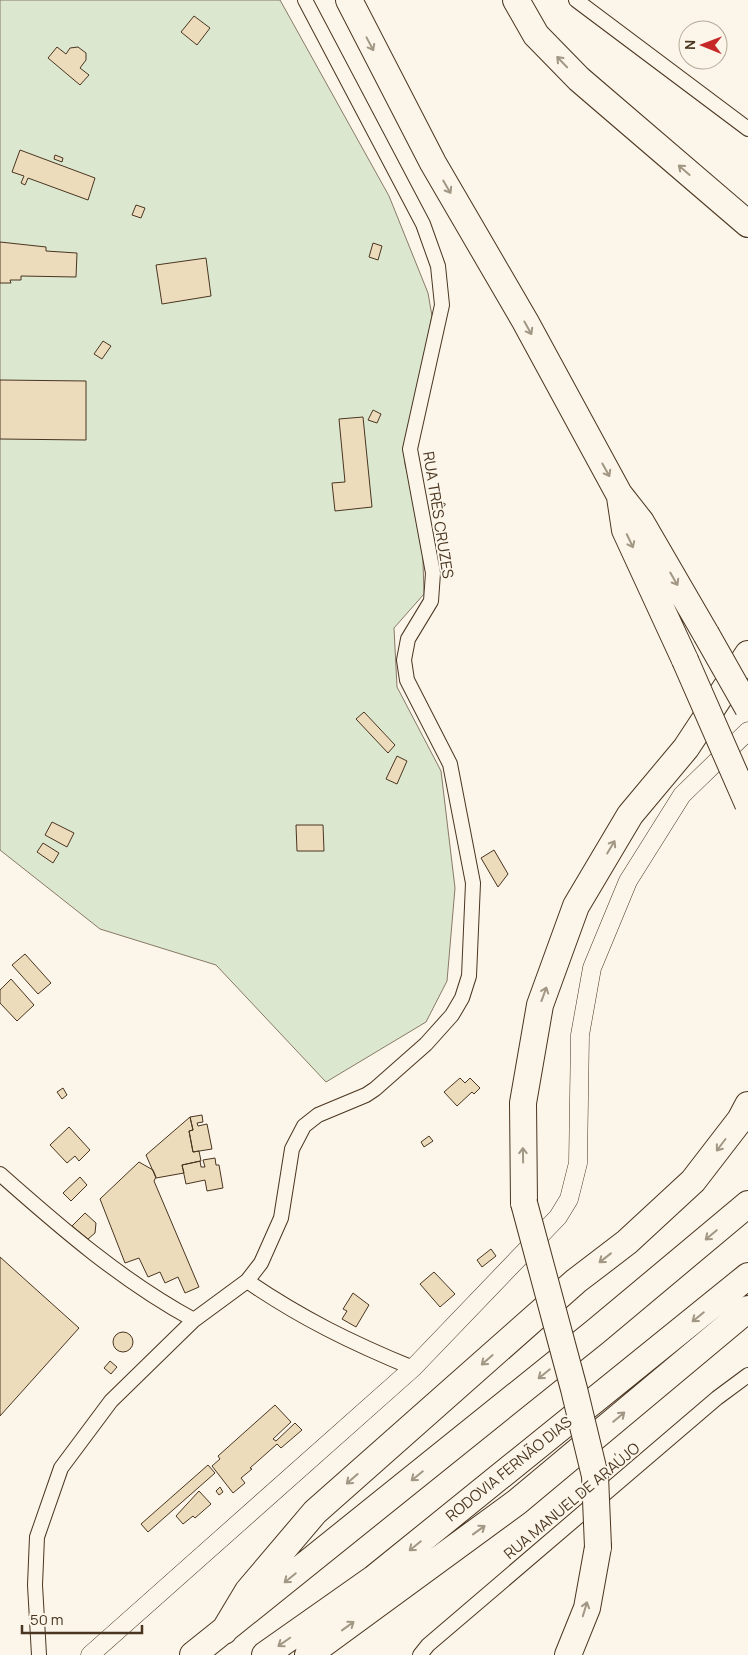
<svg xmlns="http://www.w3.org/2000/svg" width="748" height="1655" font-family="Manrope,sans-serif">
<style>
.green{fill:#dce7d0;stroke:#887966}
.building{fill:#ecdcbc;stroke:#4a3520}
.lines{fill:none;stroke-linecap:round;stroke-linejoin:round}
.minor-casing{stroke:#4a3520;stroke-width:16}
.tertiary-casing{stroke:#4a3520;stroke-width:19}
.motorway-casing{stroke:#4a3520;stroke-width:28}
.minor{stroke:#fbf6e9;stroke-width:14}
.tertiary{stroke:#fbf6e9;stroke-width:18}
.motorway{stroke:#fbf6e9;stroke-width:26}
.motorway-bridge-casing{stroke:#4a3520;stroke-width:28;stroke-linecap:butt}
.motorway-bridge{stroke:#fbf6e9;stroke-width:26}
.oneway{stroke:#a29684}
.labels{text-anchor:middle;stroke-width:4;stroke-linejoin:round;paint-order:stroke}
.street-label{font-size:15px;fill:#4a3520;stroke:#fbf6e9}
</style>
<rect width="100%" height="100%" fill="#fbf6e9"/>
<path class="green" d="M 0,0 L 280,0 L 389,196 L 428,293 L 432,316 L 405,449 L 405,464 L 422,530 L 424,594 L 394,628 L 397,687 L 441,771 L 455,888 L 447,981 L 426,1022 L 326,1082 L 216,965 L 100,929 L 0,850 Z"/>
<path class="building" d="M 194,16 L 210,28 L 197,45 L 181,32 Z
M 57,47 L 66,54 L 70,48 L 78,47 L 86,53 L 86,60 L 80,68 L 89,75 L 80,85 L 48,58 Z
M 20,150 L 95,178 L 88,200 L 28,178 L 25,185 L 21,183 L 24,176 L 12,172 Z
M 55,155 L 63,158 L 62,162 L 54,159 Z
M 136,205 L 145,208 L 141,218 L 132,215 Z
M 0,242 L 46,247 L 46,251 L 77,253 L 76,277 L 21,276 L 21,280 L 10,280 L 11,283 L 0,283 Z
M 373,243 L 382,246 L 378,260 L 369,257 Z
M 206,258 L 211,296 L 162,304 L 156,265 Z
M 103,341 L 111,346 L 102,359 L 94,354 Z
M 0,380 L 86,381 L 86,440 L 0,439 Z
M 373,410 L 381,414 L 377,423 L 368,420 Z
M 363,417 L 372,507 L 335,511 L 332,483 L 345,482 L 339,419 Z
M 364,712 L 395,745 L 388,753 L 356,719 Z
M 397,756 L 407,761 L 397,784 L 386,779 Z
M 52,822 L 74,833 L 67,847 L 45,835 Z
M 296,825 L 323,825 L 324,851 L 297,851 Z
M 43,843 L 59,853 L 53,863 L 37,852 Z
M 494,850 L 508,874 L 498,887 L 481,858 Z
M 25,954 L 51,983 L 38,994 L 12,965 Z
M 11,979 L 34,1005 L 17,1021 L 0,1003 L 0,990 Z
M 460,1078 L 465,1083 L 470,1078 L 480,1088 L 474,1094 L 472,1092 L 457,1106 L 444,1092 Z
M 63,1088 L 67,1095 L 62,1099 L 57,1092 Z
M 202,1115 L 203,1122 L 197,1123 L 198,1126 L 207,1124 L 212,1149 L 193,1152 L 189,1131 L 193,1130 L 190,1117 Z
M 190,1117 L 193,1130 L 189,1131 L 193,1152 L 199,1151 L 201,1161 L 182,1165 L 184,1173 L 156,1178 L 146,1155 Z
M 69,1127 L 90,1150 L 79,1161 L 75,1156 L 67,1163 L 50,1145 Z
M 429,1136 L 433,1141 L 424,1147 L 421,1142 Z
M 215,1158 L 216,1165 L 219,1165 L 223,1188 L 207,1191 L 205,1180 L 186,1184 L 182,1165 L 200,1161 L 201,1167 L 205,1167 L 203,1160 Z
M 139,1162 L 153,1170 L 156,1177 L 154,1181 L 199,1287 L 185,1293 L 178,1277 L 165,1283 L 160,1272 L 148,1277 L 139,1258 L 125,1263 L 100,1199 Z
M 80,1177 L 87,1185 L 71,1201 L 63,1193 Z
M 85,1213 L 96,1223 L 95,1233 L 88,1239 L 72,1226 Z
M 491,1249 L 496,1256 L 482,1267 L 477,1260 Z
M 0,1257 L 79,1328 L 0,1416 Z
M 434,1272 L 455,1294 L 440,1307 L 420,1284 Z
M 353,1293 L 369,1305 L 356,1327 L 342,1319 L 347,1311 L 343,1309 Z
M113 1342a10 10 0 1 1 20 0a10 10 0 1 1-20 0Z
M 110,1361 L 117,1367 L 111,1374 L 104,1368 Z
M 275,1405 L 291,1422 L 273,1439 L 276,1441 L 295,1423 L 302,1430 L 281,1448 L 277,1444 L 250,1468 L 252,1469 L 241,1478 L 245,1483 L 233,1493 L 212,1466 L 220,1459 L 218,1456 Z
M 208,1465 L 215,1473 L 148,1532 L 141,1524 Z
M 220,1487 L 223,1492 L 219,1495 L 216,1491 Z
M 199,1491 L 211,1504 L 195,1518 L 193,1516 L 183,1524 L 176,1516 Z"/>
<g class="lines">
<defs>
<path id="minor" d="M 576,0 L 748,129
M 0,1174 C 61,1228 122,1281 194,1320
M 247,1281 C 301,1318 352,1343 413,1368
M 39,1655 L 35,1585 L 37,1537 L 61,1468 L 111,1401 L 194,1320 L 247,1281 L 261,1263 L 281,1218 L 292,1149 L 304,1126 L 318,1115 L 366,1095 L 375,1089 L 426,1044 L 452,1015 L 462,998 L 469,976 L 473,883 L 450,764 L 407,680 L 404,660 L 408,639 L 431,601 L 433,573 L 410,449 L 442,305 L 438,266 L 423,224 L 305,0
M 420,1655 L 428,1645 L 717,1398 L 748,1375"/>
<path id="tertiary" d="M 90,1655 L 413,1368 L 558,1217 L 569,1199 L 578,1163 L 580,1035 L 592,968 L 628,881 L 682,795 L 748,731"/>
<path id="motorway" d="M 349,0 L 433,163 L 525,321 L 619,494 L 641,522 L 706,634
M 516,0 L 536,35 L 579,79 L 748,224
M 620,497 L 625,530 L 685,660
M 524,1203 L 523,1103 L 540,1005 L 576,906 L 630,815 L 686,748 L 748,654
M 224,1631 L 248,1591 L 315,1512 L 576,1281 L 627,1242 L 693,1181 L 740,1120 L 748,1105
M 193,1655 L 595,1332 L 748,1204
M 265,1655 L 373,1579 L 748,1276
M 308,1655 L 517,1502 L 748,1309
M 568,1655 L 587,1608 L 598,1547"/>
</defs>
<use href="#minor" class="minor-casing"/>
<use href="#tertiary" class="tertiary-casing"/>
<use href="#motorway" class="motorway-casing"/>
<use href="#minor" class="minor"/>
<use href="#tertiary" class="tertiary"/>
<use href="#motorway" class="motorway"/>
<defs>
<path id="motorway-bridge" d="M 706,634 L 748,708
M 685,660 L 748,804
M 524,1203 L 574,1389 L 595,1476 L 598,1547"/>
</defs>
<use href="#motorway-bridge" class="motorway-bridge-casing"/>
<use href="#motorway-bridge" class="motorway-bridge"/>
</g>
<defs><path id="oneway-shaft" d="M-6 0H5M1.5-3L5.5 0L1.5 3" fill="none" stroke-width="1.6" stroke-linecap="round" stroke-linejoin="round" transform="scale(1.25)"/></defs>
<g class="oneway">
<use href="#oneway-shaft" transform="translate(370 44) rotate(62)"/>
<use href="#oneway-shaft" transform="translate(562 62) rotate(-134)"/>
<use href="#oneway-shaft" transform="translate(684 170) rotate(-139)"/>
<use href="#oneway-shaft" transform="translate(447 187) rotate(60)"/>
<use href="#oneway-shaft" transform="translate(528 328) rotate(61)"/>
<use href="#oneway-shaft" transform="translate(606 470) rotate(61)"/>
<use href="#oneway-shaft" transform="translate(630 541) rotate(65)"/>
<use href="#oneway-shaft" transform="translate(674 579) rotate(60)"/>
<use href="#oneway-shaft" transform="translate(611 847) rotate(-59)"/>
<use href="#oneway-shaft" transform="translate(544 994) rotate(-70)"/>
<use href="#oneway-shaft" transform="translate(721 1145) rotate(127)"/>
<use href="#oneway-shaft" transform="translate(523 1155) rotate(-91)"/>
<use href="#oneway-shaft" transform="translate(711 1235) rotate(140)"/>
<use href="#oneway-shaft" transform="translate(605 1258) rotate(142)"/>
<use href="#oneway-shaft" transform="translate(698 1317) rotate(141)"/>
<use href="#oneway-shaft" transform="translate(487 1360) rotate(139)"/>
<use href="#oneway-shaft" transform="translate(544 1374) rotate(141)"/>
<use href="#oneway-shaft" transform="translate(619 1417) rotate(-40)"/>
<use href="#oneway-shaft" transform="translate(417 1476) rotate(141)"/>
<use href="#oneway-shaft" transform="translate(352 1479) rotate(139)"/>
<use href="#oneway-shaft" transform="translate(479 1530) rotate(-36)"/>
<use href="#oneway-shaft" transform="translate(415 1546) rotate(141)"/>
<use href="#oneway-shaft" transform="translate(290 1578) rotate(141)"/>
<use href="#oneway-shaft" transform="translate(585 1609) rotate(-73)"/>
<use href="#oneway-shaft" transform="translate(348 1626) rotate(-36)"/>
<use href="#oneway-shaft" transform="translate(284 1642) rotate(145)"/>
</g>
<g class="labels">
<g class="street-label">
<text transform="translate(438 515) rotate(81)" y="5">RUA TRÊS CRUZES</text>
<text transform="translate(509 1469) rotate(-39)" y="5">RODOVIA FERNÃO DIAS</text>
<text transform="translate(572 1501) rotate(-40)" y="5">RUA MANUEL DE ARAÚJO</text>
</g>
</g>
<g transform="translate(703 45) rotate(271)"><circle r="24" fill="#fbf6e9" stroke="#b4a999"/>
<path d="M0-4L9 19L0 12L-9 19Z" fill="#c62828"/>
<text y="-8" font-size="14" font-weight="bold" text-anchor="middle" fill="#4a3520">N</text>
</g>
<path d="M22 1625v8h120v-8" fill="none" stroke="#4a3520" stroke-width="2.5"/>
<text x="30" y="1625" font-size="15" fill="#4a3520" stroke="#fbf6e9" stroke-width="4" paint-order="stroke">50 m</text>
</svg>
